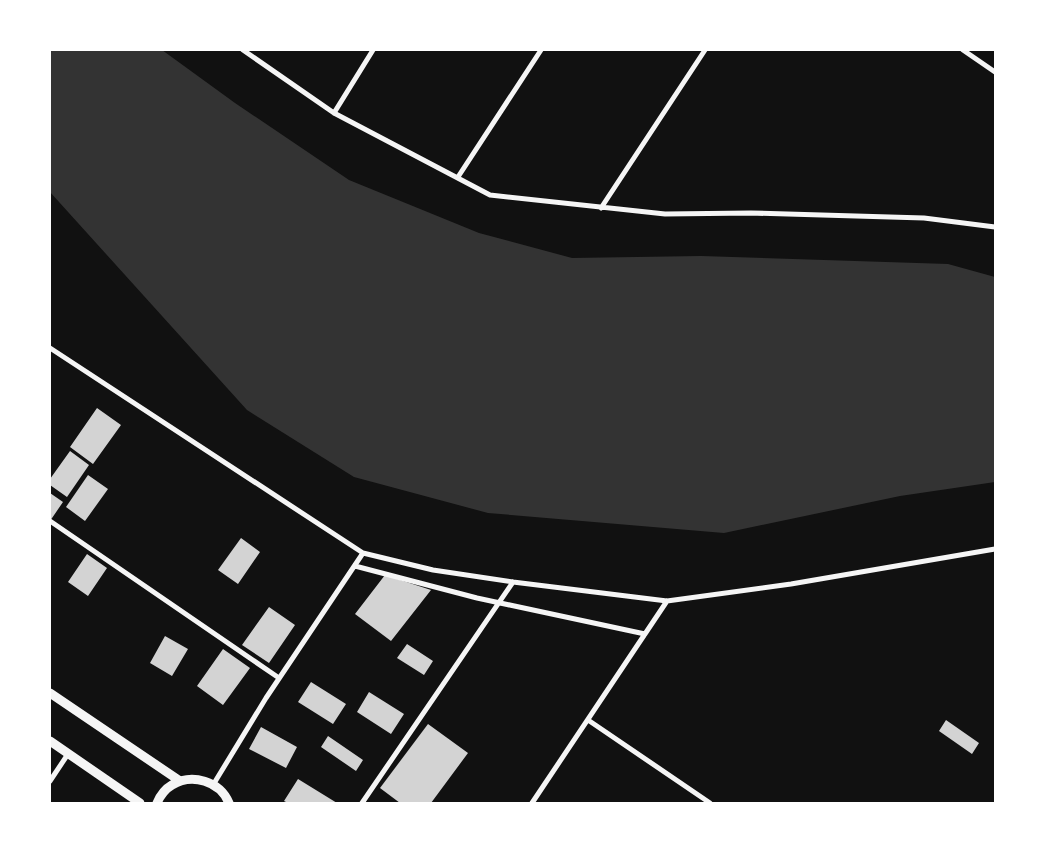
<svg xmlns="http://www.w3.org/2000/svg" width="1045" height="853" font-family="'Golos Text',sans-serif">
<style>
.water{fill:#333}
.building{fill:#d3d3d3}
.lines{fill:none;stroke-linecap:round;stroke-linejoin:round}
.minor{stroke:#f5f5f5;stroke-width:5}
.tertiary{stroke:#f5f5f5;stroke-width:9}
</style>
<rect width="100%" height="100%" fill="#111"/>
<path class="water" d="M 50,50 L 162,50 L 235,103 L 349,180 L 479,233 L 572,258 L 701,256 L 948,264 L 995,277 L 995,482 L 900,496 L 724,533 L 488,513 L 354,477 L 247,410 L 50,192 Z"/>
<path class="building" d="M 97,408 L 121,425 L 93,464 L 70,447 Z
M 70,451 L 89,465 L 67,497 L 50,485 L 50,479 Z
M 88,475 L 108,489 L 85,521 L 66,507 Z
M 50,493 L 63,502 L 50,521 Z
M 241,538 L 260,552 L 238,584 L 218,570 Z
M 87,554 L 107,568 L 88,596 L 68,582 Z
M 385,575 L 431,590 L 391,641 L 355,614 Z
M 269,607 L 295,625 L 269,663 L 242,645 Z
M 165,636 L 188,649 L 172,676 L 150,663 Z
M 407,644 L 433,661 L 424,675 L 397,658 Z
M 223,649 L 250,668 L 223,705 L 197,686 Z
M 311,682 L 346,704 L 333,724 L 298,702 Z
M 369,692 L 404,714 L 391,734 L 357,712 Z
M 946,720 L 979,743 L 972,754 L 939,731 Z
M 428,724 L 468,753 L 431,803 L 400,803 L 380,788 Z
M 261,727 L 297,747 L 286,768 L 249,749 Z
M 328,736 L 363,760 L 356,771 L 321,747 Z
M 298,779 L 337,803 L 288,803 L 284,801 Z"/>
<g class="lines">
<path class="minor" d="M 243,50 L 334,113 L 490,195 L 665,214 L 751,213 L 924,218 L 995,227
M 963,50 L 995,72
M 334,113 L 373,50
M 458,177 L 541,50
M 601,208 L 705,50
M 50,348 L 363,553 L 433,570 L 513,582 L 667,601 L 791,584 L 995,549
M 50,521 L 279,678
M 355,566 L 477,598 L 645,634
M 588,720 L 710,803
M 50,781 L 68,754
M 213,785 L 266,698 L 363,553
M 362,803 L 513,582
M 532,803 L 667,601"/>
<path class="tertiary" d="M 50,693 L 180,781
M 50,741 L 140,803
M 157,803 C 160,796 165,789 172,785 C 192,773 220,781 229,803"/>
</g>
<rect width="1045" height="853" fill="none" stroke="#ffffff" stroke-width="102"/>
</svg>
